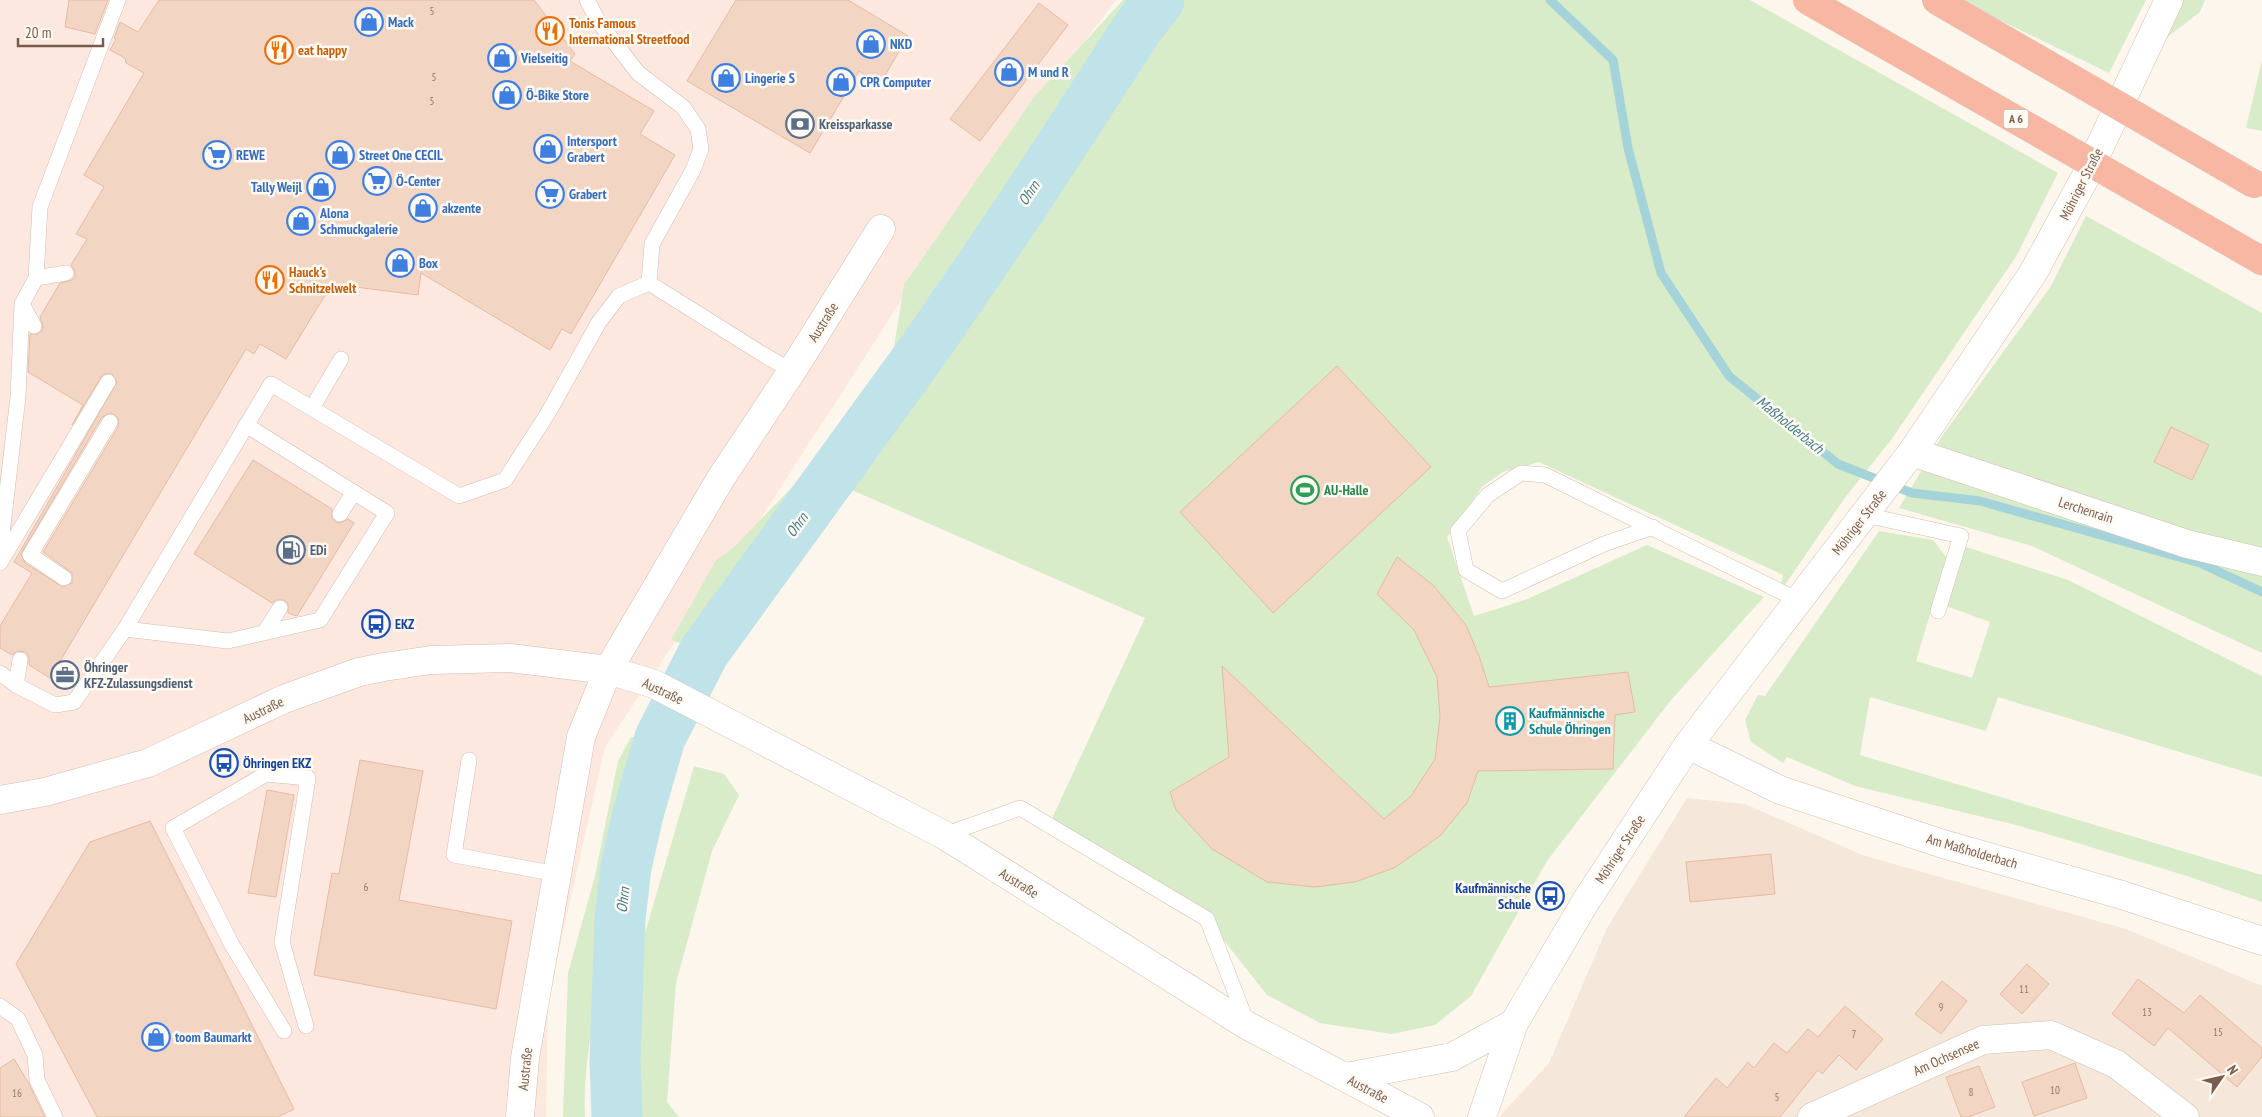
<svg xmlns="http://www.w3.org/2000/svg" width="2262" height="1117" font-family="'PT Sans Narrow',sans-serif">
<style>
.residential{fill:#f5e8da}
.commercial{fill:#fde8e0}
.green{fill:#d8ecc9}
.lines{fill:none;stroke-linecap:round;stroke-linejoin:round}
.stream{stroke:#a5d3da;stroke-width:9}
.river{stroke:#bfe3e8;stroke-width:51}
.building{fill:#f3d5c3;stroke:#e6bba3;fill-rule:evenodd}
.lane-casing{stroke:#d1beb0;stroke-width:16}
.street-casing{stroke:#d1beb0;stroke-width:29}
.secondary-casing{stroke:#d6c0b0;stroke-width:29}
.highway-casing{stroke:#dad1cd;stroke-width:29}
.lane{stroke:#fff;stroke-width:15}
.street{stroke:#fff;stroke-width:28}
.secondary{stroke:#fff;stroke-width:28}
.highway{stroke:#f7b7a3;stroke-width:28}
.highway-bridge-casing{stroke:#dad1cd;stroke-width:29;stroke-linecap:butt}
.highway-bridge{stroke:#f7b7a3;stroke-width:28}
.labels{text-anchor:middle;stroke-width:5;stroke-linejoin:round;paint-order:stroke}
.number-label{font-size:11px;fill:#987a6a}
.shield{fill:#fffaf3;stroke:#a28b7f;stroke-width:1}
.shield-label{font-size:12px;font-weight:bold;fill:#7a5c4d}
.shop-label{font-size:14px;font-weight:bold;fill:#366cbe;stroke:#fffaf3;text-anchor:start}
.food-label{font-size:14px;font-weight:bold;fill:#c56008;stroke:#fffaf3;text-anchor:start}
.service-label{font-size:14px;font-weight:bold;fill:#4e5e75;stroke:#fffaf3;text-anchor:start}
.street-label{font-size:14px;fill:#7a5c4d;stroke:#fffaf3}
.leisure-label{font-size:14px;font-weight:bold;fill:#27864d;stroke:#fffaf3;text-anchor:start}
.transit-label{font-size:14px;font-weight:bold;fill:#164399;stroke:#fffaf3;text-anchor:start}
.culture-label{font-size:14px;font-weight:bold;fill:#0d838f;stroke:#fffaf3;text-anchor:start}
.water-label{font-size:15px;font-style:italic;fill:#437c86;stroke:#fffaf3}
</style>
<rect width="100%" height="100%" fill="#fdf6ec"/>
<path class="residential" d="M 1687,798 L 1745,804 L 1865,856 L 2126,929 L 2262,986 L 2262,1117 L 1499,1117 L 1549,1063 L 1607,928 Z"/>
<path class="commercial" d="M 0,0 L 1116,0 L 1034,108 L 910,287 L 737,555 L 717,572 L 672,646 L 605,747 L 548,999 L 546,1117 L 0,1117 Z"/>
<path class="green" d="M 1123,0 L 1750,0 L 2058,173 L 2017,255 L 1891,440 L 1844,499 L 1780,592 L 1783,575 L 1539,462 L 1503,472 L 1483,486 L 1447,537 L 1474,616 L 1525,600 L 1647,545 L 1764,597 L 1671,700 L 1547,861 L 1471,996 L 1435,1025 L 1392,1034 L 1320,1023 L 1267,995 L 1207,919 L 1049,825 L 1145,618 L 829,480 L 704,652 L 671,640 L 716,560 L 732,549 L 802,477 L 893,353 L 904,285 L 1034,97 Z
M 1958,0 L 2146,0 L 2109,73 Z
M 2169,0 L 2205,0 L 2200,12 L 2143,56 Z
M 2262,60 L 2262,131 L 2246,128 Z
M 2086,216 L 2262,313 L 2262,653 L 2032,546 L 1899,508 L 1942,436 L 2051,286 Z
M 1879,531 L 1933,540 L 1947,558 L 1916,661 L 1972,678 L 1990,622 L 1946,606 L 1966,547 L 2068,580 L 2262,676 L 2262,777 L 1998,697 L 1986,731 L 1870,697 L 1860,755 L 2262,875 L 2262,902 L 2187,876 L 2020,826 L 1855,786 L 1787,757 L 1783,763 L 1751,742 L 1745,720 L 1758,695 L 1765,696 Z
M 631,737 L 656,739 C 621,820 606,917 595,1004 C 590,1042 583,1079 585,1117 L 563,1117 L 568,973 L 595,876 L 618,761 Z
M 694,766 L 724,774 L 739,795 L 712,851 L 676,983 L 667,1102 L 679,1117 L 636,1117 L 635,1066 L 645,933 Z"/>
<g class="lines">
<path class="stream" d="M 1550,0 L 1613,60 L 1628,148 L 1661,273 L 1729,376 L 1838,464 L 1912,493 L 1980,501 L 2200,563 L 2262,592"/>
<path class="river" d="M 617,1117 L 615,1061 L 620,919 L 626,867 L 638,814 L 660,738 L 704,652 L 927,345 L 1022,206 L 1139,26 L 1159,0"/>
</g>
<path class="building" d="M 69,0 L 108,0 L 95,34 L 65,27 Z
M 159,0 L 534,0 L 575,54 L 570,61 L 654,111 L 640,134 L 675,155 L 571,334 L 562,329 L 550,350 L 421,273 L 418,295 L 332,284 L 286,359 L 260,344 L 254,354 L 246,349 L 50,678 L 29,665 L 29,657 L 26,652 L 17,651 L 12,655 L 0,648 L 0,626 L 32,573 L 14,562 L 117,382 L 112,374 L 103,374 L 72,425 L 83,405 L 28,372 L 30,334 L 38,334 L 42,331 L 43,326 L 40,317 L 60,283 L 72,280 L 75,277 L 75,271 L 71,265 L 87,239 L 76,234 L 104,187 L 84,175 L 144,73 L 126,63 L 125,58 L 110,50 L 116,39 L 114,38 L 120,22 L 138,32 ZM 111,413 L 118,418 L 118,427 L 43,552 L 72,573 L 72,583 L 63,587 L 25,563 L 21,554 L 102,417 Z
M 736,0 L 848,0 L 908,36 L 880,84 L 859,71 L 810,153 L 687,81 Z
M 1039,3 L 1068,25 L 980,141 L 950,119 Z
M 1337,366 L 1431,467 L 1273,613 L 1180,512 Z
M 2171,427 L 2209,445 L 2192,480 L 2154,462 Z
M 253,460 L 332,509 L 332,518 L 335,522 L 340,523 L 348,519 L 354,523 L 297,616 L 288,613 L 288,604 L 285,600 L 276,600 L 272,603 L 194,554 Z
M 1397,557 L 1434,586 L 1466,625 L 1479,656 L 1489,687 L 1628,672 L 1635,712 L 1615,715 L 1613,769 L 1478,771 L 1467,803 L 1440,836 L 1394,868 L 1355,882 L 1315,887 L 1267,882 L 1212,849 L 1176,810 L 1170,792 L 1229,757 L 1222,666 L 1384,819 L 1411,796 L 1435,759 L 1440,717 L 1437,677 L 1414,630 L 1377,594 Z
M 360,760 L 423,771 L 399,900 L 512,921 L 496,1009 L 314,975 L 332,873 L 339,874 Z
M 267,790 L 294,795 L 276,897 L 248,893 Z
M 150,821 L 294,1109 L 278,1117 L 97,1117 L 16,964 L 90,842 Z
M 1771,854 L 1775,894 L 1690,902 L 1686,862 Z
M 2027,964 L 2049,984 L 2022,1014 L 2000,994 Z
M 2138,979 L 2184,1013 L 2200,995 L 2262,1048 L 2262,1057 L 2237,1087 L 2168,1028 L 2154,1046 L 2112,1014 Z
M 1942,981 L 1967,1001 L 1941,1034 L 1915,1014 Z
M 1845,1006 L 1883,1039 L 1856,1070 L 1839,1055 L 1822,1074 L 1818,1070 L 1780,1117 L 1684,1117 L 1716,1078 L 1727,1088 L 1748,1062 L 1754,1068 L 1774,1043 L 1787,1053 L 1808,1029 L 1818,1037 Z
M 14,1059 L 28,1082 L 45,1117 L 0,1117 L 0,1068 Z
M 2075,1063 L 2087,1098 L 2034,1116 L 2022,1082 Z
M 1979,1066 L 1995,1107 L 1968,1117 L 1961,1117 L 1946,1077 Z"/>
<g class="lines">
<defs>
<path id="lane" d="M 587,0 L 598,21 L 638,73 L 683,107 L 698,129 L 701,149 L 693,170 L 652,244 L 649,283
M 36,278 L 40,207 L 118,0
M 34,326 L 22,304 L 36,278 L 66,273
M 312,408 L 341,359
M 340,514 L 354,492
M 1865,515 L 1961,536 L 1938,611
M 1653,527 L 1604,544 L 1502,591 L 1466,570 L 1458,531 L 1488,495 L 1521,473 L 1545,475 L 1798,600
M 0,551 L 18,397 L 22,304
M 0,563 L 108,382
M 64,578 L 30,555 L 110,422
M 125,629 L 228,641 L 320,620 L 387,513 L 246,425
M 264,633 L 280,608
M 0,673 L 16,685 L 55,705 L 74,702 L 125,629 L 271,384 L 459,496 L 505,480 L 548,413 L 599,322 L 619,296 L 649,283 L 764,355 L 792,371
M 16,685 L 20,660
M 469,760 L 454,855 L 557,874
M 944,835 L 1020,808 L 1207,919 L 1247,1023
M 0,1006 L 18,1019 L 35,1055 L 37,1080 L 55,1117
M 284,1031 L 232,945 L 173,828 L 266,774 L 308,778 L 282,942 L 306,1026"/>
<path id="street" d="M 1912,452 L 2187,544 L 2262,562
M 1688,745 L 1780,790 L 1943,844 L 2122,895 L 2262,941
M 0,800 L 45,792 L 148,763 L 284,699 L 359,672 L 384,667 L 431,660 L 510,658 L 608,670 L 654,684 L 944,835 L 1248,1026 L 1420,1117
M 1346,1077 L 1452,1057 L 1514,1023
M 520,1117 L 525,1058 L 581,737 L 608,670 L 721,478 L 792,371 L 881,229
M 1812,1117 L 1983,1040 L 2051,1035 L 2116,1064 L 2185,1117"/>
<path id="secondary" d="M 1482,1117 L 1514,1023 L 1586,901 L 1688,745 L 1912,452 L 2033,273 L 2086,176 L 2169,0"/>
<path id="highway" d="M 2224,239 L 2262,261"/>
</defs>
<use href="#lane" class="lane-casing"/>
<use href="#street" class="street-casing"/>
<use href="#secondary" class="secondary-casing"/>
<use href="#highway" class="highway-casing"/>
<use href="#lane" class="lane"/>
<use href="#street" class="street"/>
<use href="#secondary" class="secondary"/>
<use href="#highway" class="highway"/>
<defs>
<path id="highway-bridge" d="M 1807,0 L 2224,239
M 1936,0 L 2254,184"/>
</defs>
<use href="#highway-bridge" class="highway-bridge-casing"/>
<use href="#highway-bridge" class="highway-bridge"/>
</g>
<defs>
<symbol id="shop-ring" viewBox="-11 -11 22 22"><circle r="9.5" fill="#fffaf3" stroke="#3f7fe0" stroke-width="1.5"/><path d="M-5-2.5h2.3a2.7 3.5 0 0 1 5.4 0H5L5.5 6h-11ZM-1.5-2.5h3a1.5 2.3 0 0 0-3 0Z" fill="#3f7fe0"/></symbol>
<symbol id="restaurant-ring" viewBox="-11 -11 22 22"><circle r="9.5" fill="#fffaf3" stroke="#e8710a" stroke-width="1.5"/><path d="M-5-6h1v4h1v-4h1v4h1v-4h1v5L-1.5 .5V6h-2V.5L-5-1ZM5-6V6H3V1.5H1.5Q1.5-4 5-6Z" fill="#e8710a"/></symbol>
<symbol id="bank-ring" viewBox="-11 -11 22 22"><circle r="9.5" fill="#fffaf3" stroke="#5c6f8a" stroke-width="1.5"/><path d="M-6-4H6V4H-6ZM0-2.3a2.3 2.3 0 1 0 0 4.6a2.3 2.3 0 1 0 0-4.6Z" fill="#5c6f8a"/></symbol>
<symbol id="supermarket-ring" viewBox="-11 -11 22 22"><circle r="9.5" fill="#fffaf3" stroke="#3f7fe0" stroke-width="1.5"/><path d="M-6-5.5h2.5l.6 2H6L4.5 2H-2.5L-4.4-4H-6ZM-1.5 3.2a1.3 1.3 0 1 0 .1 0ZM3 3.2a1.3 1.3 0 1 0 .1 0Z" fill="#3f7fe0"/></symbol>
<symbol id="stadium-ring" viewBox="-11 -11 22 22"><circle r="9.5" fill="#fffaf3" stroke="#2e9e5b" stroke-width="1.5"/><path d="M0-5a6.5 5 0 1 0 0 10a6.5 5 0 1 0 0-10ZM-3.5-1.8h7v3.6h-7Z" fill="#2e9e5b"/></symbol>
<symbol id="fuel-ring" viewBox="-11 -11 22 22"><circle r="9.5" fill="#fffaf3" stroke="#5c6f8a" stroke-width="1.5"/><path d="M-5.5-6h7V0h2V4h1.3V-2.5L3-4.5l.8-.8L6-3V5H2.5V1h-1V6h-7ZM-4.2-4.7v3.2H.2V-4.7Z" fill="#5c6f8a"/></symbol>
<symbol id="bus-ring" viewBox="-11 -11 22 22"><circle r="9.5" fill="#fffaf3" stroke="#1a4fb4" stroke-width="1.5"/><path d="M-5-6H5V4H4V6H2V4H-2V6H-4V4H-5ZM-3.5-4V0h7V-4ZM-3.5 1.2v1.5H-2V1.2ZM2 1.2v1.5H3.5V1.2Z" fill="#1a4fb4"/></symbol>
<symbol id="office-ring" viewBox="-11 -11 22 22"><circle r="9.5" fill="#fffaf3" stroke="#5c6f8a" stroke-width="1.5"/><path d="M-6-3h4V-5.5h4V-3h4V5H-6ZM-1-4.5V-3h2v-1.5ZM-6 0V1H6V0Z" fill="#5c6f8a"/></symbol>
<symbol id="building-ring" viewBox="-11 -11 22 22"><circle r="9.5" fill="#fffaf3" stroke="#0f9aa8" stroke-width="1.5"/><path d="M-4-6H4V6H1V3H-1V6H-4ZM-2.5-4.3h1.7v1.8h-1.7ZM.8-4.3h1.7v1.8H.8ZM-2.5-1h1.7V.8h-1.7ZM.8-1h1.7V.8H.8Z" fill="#0f9aa8"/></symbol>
</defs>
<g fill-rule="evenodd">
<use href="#shop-ring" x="353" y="6" width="32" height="32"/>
<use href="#restaurant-ring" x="534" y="15" width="32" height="32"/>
<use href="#shop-ring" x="855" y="28" width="32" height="32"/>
<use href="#restaurant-ring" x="263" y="34" width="32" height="32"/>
<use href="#shop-ring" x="486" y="42" width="32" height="32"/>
<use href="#shop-ring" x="993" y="56" width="32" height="32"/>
<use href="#shop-ring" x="710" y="62" width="32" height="32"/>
<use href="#shop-ring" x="825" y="66" width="32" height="32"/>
<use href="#shop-ring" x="491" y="79" width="32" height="32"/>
<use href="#bank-ring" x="784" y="108" width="32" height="32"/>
<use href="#shop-ring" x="532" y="133" width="32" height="32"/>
<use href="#supermarket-ring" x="201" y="139" width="32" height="32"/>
<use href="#shop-ring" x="324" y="139" width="32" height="32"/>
<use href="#supermarket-ring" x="361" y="165" width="32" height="32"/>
<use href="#shop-ring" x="305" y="171" width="32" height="32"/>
<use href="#supermarket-ring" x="534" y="178" width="32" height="32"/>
<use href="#shop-ring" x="407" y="192" width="32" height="32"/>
<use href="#shop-ring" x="285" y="205" width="32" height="32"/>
<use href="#shop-ring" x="384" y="247" width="32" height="32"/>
<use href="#restaurant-ring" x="254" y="264" width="32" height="32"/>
<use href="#stadium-ring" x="1289" y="474" width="32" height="32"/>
<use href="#fuel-ring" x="275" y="534" width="32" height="32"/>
<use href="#bus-ring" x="360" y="608" width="32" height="32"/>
<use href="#office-ring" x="49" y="659" width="32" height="32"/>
<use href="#building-ring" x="1494" y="705" width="32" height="32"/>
<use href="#bus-ring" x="208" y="747" width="32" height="32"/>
<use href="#bus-ring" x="1534" y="880" width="32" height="32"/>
<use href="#shop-ring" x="140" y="1021" width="32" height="32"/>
</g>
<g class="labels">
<g class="number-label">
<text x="432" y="15">5</text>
<text x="434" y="81">5</text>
<text x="432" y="105">5</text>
<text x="366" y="891">6</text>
<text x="2024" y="993">11</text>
<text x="1941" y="1011">9</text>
<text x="2147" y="1016">13</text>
<text x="2218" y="1036">15</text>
<text x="1854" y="1038">7</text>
<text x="2055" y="1094">10</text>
<text x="1971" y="1096">8</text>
<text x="17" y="1097">16</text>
<text x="1777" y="1101">5</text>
</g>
<rect class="shield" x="2003.5" y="109.5" width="25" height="19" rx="4"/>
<g class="shield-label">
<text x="2016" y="123">A 6</text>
</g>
<g class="shop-label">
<text x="388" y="27">Mack</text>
<text x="890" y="49">NKD</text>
<text x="521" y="63">Vielseitig</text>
<text x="1028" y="77">M und R</text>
<text x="745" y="83">Lingerie S</text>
<text x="860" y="87">CPR Computer</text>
<text x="526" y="100">Ö-Bike Store</text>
<text x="567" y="146">Intersport<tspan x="567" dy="16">Grabert</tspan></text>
<text x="236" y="160">REWE</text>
<text x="359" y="160">Street One CECIL</text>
<text x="396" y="186">Ö-Center</text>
<text x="302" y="192" text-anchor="end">Tally Weijl</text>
<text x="569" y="199">Grabert</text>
<text x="442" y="213">akzente</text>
<text x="320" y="218">Alona<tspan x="320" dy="16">Schmuckgalerie</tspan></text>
<text x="419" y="268">Box</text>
<text x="175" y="1042">toom Baumarkt</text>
</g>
<g class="food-label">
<text x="569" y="28">Tonis Famous<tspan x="569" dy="16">International Streetfood</tspan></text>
<text x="298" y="55">eat happy</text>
<text x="289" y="277">Hauck's<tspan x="289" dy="16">Schnitzelwelt</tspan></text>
</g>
<g class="service-label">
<text x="819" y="129">Kreissparkasse</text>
<text x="310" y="555">EDi</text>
<text x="84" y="672">Öhringer<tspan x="84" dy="16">KFZ-Zulassungsdienst</tspan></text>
</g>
<g class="street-label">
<text transform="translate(2081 184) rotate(-63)" y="5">Möhriger Straße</text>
<text transform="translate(823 322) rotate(-58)" y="5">Austraße</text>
<text transform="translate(2086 510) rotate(18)" y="5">Lerchenrain</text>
<text transform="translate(1859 522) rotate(-52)" y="5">Möhriger Straße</text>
<text transform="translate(663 691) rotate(25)" y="5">Austraße</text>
<text transform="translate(263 710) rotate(-26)" y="5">Austraße</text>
<text transform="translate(1620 849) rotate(-57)" y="5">Möhriger Straße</text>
<text transform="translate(1972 851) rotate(16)" y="5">Am Maßholderbach</text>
<text transform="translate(1019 883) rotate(32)" y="5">Austraße</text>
<text transform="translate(1946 1057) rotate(-24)" y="5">Am Ochsensee</text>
<text transform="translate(525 1069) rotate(-84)" y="5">Austraße</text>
<text transform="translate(1368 1089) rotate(28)" y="5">Austraße</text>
</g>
<g class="leisure-label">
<text x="1324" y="495">AU-Halle</text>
</g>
<g class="transit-label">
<text x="395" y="629">EKZ</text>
<text x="243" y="768">Öhringen EKZ</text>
<text x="1531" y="893" text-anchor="end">Kaufmännische<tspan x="1531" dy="16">Schule</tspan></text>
</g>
<g class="culture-label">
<text x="1529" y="718">Kaufmännische<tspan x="1529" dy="16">Schule Öhringen</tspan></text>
</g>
<g class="water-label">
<text transform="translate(1029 193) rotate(-56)" y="5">Ohrn</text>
<text transform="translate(1790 425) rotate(39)" y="5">Maßholderbach</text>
<text transform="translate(797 525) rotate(-54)" y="5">Ohrn</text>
<text transform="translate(623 900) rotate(-83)" y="5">Ohrn</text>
</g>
</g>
<g transform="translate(2222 1077) rotate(56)" stroke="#fffaf3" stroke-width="4" paint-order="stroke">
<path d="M0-4L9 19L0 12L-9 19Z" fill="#7a5c4d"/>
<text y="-8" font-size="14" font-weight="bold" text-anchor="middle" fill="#7a5c4d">N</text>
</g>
<path d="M18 38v8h85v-8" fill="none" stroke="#7a5c4d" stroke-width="2.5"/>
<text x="25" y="38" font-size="15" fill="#7a5c4d" stroke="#fffaf3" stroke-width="4" paint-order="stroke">20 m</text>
</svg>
